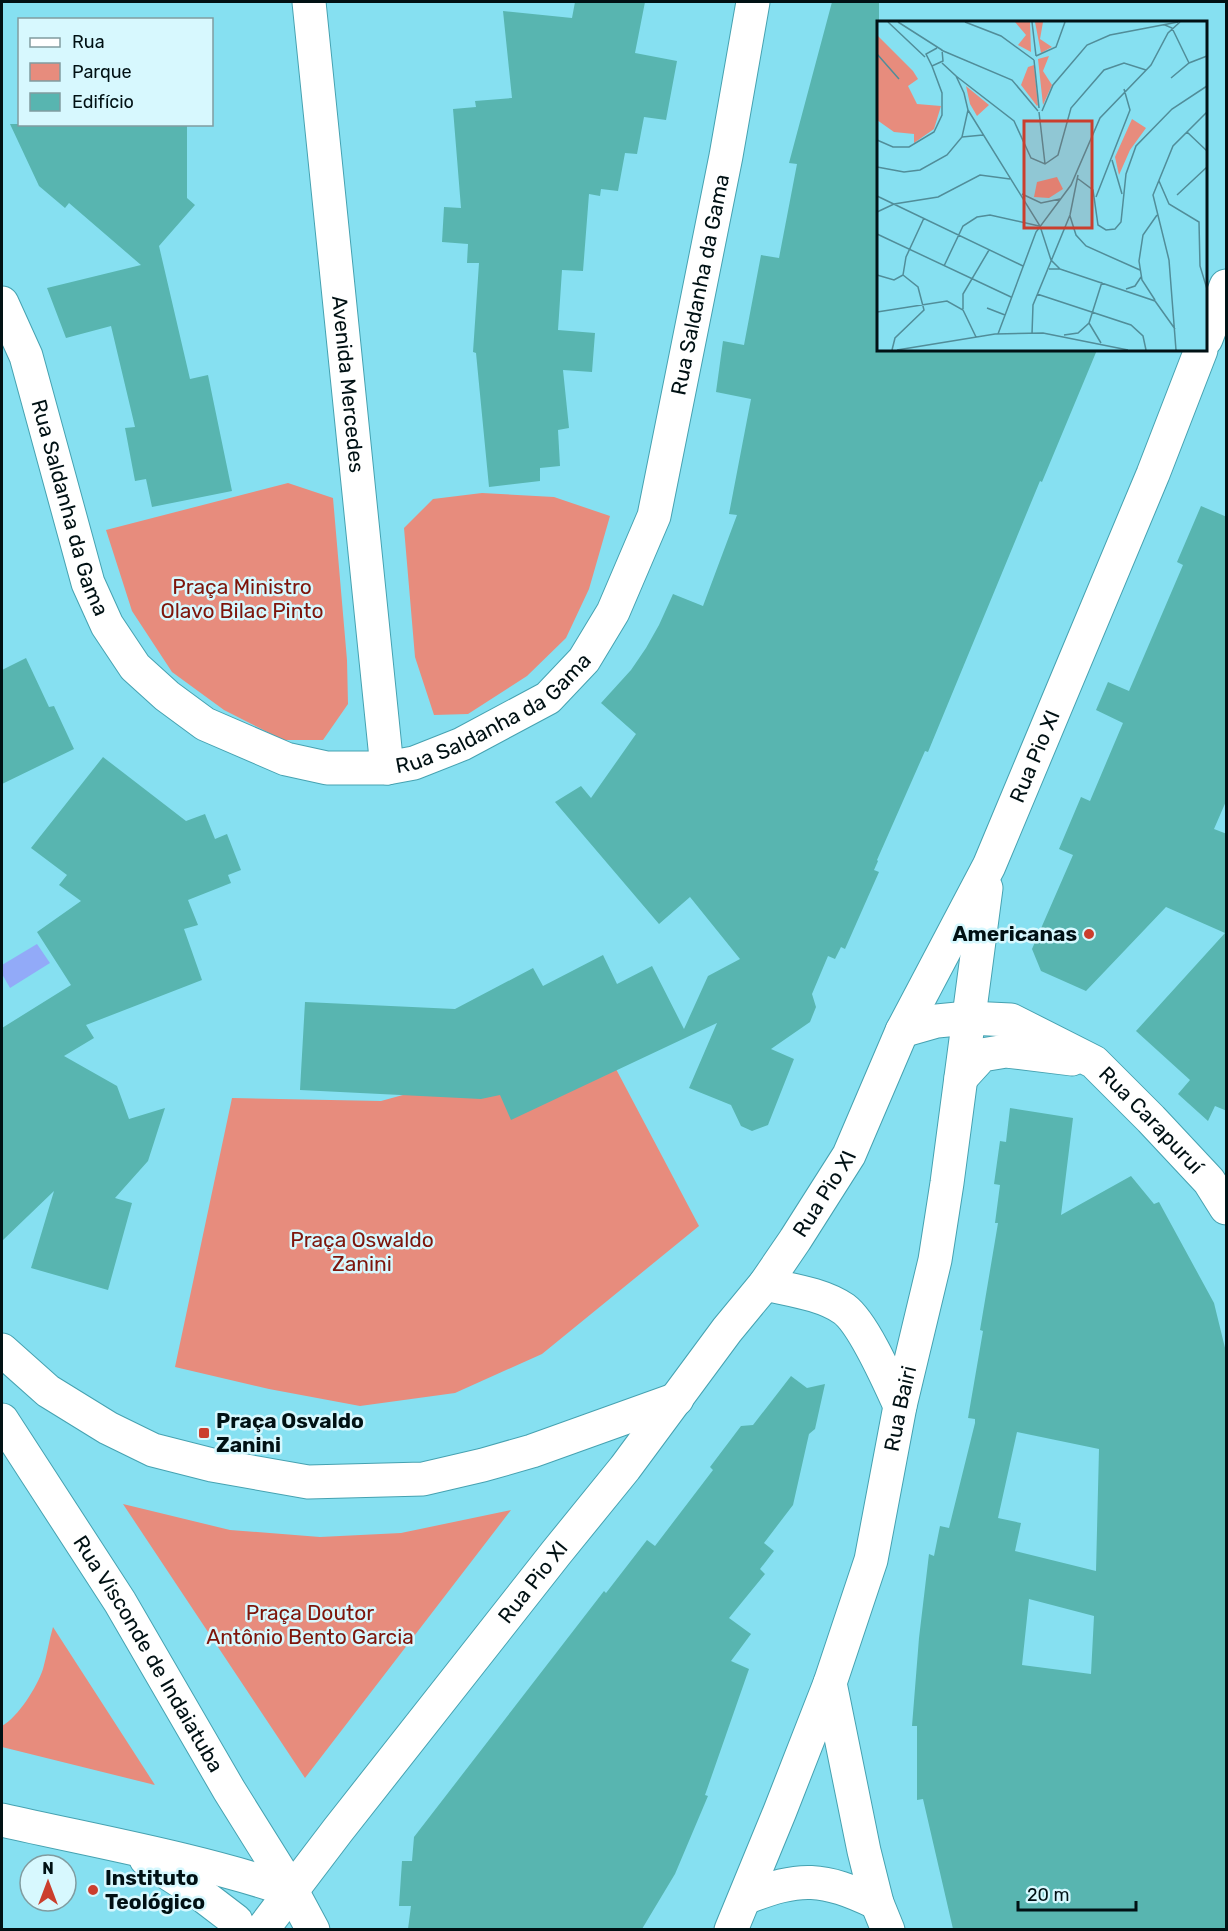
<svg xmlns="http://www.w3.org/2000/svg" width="1228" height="1931" font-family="Rubik,sans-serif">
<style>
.green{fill:#e78c7d}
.water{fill:#92aaf8}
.building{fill:#58b5b0;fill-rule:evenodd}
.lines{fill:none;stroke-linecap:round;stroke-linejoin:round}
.minor-casing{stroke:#46a2b1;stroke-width:35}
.major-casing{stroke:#46a2b1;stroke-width:35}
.minor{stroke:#fff;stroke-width:33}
.major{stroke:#fff;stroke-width:33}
.poi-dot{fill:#cb3e2d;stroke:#d7f8fe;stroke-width:2}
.labels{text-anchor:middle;stroke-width:5;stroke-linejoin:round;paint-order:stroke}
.street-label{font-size:21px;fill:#011114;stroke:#d7f8fe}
.park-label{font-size:21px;fill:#7d150b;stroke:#d7f8fe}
.poi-label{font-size:21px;font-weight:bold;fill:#011114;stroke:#d7f8fe;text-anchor:start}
.inset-road{fill:none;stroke:#518d99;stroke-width:1.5}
.view{fill:#cb3e2d;fill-opacity:0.15;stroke:#cb3e2d;stroke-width:3}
.inset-edge{fill:none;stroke:#011114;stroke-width:3}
</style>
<rect width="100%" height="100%" fill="#86e0f1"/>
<path class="green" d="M 288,483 L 333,498 L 347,660 L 348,704 L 323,740 L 283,740 L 224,710 L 172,672 L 132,611 L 106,530 Z
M 482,493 L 554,497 L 610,516 L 589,589 L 566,638 L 527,676 L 468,714 L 434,715 L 415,657 L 404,528 L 433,499 Z
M 589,1018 L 699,1226 L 542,1354 L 455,1393 L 360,1406 L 269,1389 L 175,1367 L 232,1098 L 381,1101 L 505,1067 Z
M 123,1504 L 230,1530 L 320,1537 L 401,1533 L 511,1510 L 305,1778 Z
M 53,1627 L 155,1785 L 2,1747 L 2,1726 C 18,1717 37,1687 43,1669 C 47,1655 49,1640 53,1627 Z"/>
<path class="water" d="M 37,944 L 50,963 L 10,988 L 2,974 L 2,965 Z"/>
<path class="building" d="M 575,2 L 645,2 L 635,53 L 677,61 L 666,120 L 644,117 L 637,154 L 625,153 L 618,191 L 601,189 L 600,196 L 589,194 L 583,271 L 562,270 L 558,330 L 595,333 L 592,372 L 563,370 L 569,428 L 558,430 L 560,466 L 540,468 L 540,481 L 489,487 L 476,353 L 473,352 L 479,263 L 467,263 L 468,244 L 442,242 L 444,207 L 461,208 L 453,109 L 476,107 L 475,101 L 512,98 L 503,11 L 572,18 Z
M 832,2 L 879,2 L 879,350 L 1097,350 L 1042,482 L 1040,481 L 928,752 L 925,751 L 877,860 L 878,861 L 874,870 L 879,872 L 845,949 L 841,947 L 835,959 L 828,956 L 812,994 L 816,1007 L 810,1022 L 771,1049 L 794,1059 L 768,1125 L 752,1131 L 741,1126 L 731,1105 L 689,1088 L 717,1023 L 511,1120 L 500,1095 L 481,1099 L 300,1090 L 305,1002 L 455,1009 L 533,968 L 543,986 L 603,955 L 617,984 L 652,966 L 684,1029 L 708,976 L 740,959 L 690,897 L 659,924 L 555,802 L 581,786 L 591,798 L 636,734 L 601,703 L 631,670 L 646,648 L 659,625 L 673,594 L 703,606 L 737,515 L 729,514 L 751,399 L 716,392 L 723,341 L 744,345 L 761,255 L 779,258 L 797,164 L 789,163 Z
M 10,124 L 187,124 L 187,198 L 195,205 L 159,246 L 190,379 L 208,375 L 232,491 L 152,507 L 146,479 L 135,481 L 125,428 L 135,427 L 111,326 L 66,338 L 47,288 L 141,265 L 69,203 L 65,208 L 39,186 Z
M 1201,506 L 1227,517 L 1227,799 L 1214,829 L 1227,834 L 1227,1111 L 1215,1106 L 1208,1121 L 1178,1094 L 1190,1080 L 1136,1031 L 1225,933 L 1166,907 L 1086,991 L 1041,971 L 1032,949 L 1073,855 L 1059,849 L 1081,797 L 1090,801 L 1123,723 L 1096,710 L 1108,682 L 1129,691 L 1183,565 L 1177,562 Z
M 26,658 L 49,707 L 54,706 L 74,749 L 2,784 L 2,670 Z
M 103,757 L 186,821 L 205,814 L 215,839 L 227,834 L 241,870 L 228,875 L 231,883 L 188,900 L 198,925 L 184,929 L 202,980 L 86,1025 L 94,1038 L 64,1056 L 117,1086 L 129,1119 L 165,1108 L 148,1161 L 115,1198 L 132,1203 L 108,1290 L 31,1268 L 54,1191 L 2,1241 L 2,1028 L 71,985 L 37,932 L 81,901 L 59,885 L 67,875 L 31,848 Z
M 1010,1108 L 1073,1118 L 1061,1215 L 1131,1176 L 1154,1204 L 1159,1202 L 1214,1303 L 1227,1356 L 1227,1929 L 953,1929 L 923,1799 L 917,1800 L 917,1726 L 912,1726 L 919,1638 L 929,1554 L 934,1556 L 940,1526 L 949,1528 L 975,1423 L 975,1419 L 968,1418 L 983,1331 L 980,1330 L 998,1223 L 995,1223 L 1000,1185 L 994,1184 L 1000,1141 L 1006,1142 ZM 1017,1432 L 1099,1449 L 1096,1571 L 1015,1551 L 1021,1523 L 998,1518 ZM 1029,1599 L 1094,1616 L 1091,1674 L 1022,1665 Z
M 791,1376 L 807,1388 L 825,1384 L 815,1429 L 809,1434 L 793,1505 L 764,1543 L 774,1551 L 760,1569 L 765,1574 L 729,1618 L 751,1634 L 731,1661 L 749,1669 L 705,1795 L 708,1796 L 675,1874 L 642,1929 L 408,1929 L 411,1906 L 399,1906 L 402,1861 L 412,1861 L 414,1837 L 604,1591 L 606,1593 L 647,1540 L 655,1546 L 713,1470 L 710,1467 L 741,1426 L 753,1425 Z"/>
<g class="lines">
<defs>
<g id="minor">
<path id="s1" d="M 309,2 L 387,768"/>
<path id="s2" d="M 2,303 L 26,356 L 88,583 L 107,625 L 135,667 L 167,696 L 205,724 L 286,759 L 327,768 L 387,768 L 414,763 L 462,744 L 548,698 L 584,660 L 613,612 L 654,516 L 726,156 L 753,2"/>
<path id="s3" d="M 902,1031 L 937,1021 L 968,1018 L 1011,1020 L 1094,1062 L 1151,1119 L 1209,1181 L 1226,1208"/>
<path d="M 961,1078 L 982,1055 L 1006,1051 L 1072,1059"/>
<path d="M 2,1350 L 48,1391 L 108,1428 L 153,1450 L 212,1465 L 308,1482 L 423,1479 L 483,1465 L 532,1451 L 677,1399"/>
<path id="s4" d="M 2,1420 L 120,1602 L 229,1790 L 292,1891 L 313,1930"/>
<path d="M 830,1683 L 864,1851 L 877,1903 L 888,1930"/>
<path d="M 2,1820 C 99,1842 197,1859 292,1891"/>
<path d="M 146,1859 L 202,1895 L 236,1921 L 239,1930"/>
<path d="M 745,1898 C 801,1876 822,1877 877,1903"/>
</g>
<g id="major">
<path d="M 1206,339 L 1226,286"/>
<path d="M 765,1284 C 791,1290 822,1294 844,1309 C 864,1324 889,1382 900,1406"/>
<path id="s5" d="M 262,1930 L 338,1830 L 556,1553 L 625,1468 L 727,1330 L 765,1284 L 795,1240 L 849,1155 L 902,1031 L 989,866 L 1153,474 L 1201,350"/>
<path id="s6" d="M 731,1930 L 780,1811 L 830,1683 L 871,1560 L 900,1406 L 935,1260 L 947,1183 L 986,888"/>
</g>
</defs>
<use href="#minor" class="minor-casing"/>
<use href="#major" class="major-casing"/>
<use href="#minor" class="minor"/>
<use href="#major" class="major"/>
</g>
<g class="poi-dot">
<circle cx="1089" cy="934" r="6"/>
<rect x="198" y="1427" width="12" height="12" rx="3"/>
<circle cx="93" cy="1890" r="6"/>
</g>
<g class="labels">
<g class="street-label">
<text dy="7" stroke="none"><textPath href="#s2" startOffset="1296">Rua Saldanha da Gama</textPath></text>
<text dy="7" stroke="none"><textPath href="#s1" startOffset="384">Avenida Mercedes</textPath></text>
<text dy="7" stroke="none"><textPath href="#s2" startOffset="216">Rua Saldanha da Gama</textPath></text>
<text dy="7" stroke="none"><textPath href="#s2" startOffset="792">Rua Saldanha da Gama</textPath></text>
<text dy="7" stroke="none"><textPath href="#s5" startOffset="1413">Rua Pio XI</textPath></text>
<text dy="7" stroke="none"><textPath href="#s3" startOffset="285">Rua Carapuruí</textPath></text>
<text dy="7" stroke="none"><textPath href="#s5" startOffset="927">Rua Pio XI</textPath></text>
<text dy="7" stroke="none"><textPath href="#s6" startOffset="550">Rua Bairi</textPath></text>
<text dy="7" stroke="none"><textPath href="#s5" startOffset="441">Rua Pio XI</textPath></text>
<text dy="7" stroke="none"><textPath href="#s4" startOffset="276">Rua Visconde de Indaiatuba</textPath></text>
</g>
<g class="park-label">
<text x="242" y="594">Praça Ministro<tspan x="242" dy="24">Olavo Bilac Pinto</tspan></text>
<text x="362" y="1247">Praça Oswaldo<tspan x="362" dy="24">Zanini</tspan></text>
<text x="310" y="1620">Praça Doutor<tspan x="310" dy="24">Antônio Bento Garcia</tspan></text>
</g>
<g class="poi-label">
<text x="1077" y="941" text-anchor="end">Americanas</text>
<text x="216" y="1428">Praça Osvaldo<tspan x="216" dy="24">Zanini</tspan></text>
<text x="105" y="1885">Instituto<tspan x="105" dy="24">Teológico</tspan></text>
</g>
</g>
<g transform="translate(877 21)">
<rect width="330" height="330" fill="#86e0f1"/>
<path d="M 138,1 L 153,1 L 154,31 L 141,24 L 149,14 ZM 158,1 L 166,1 L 163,18 L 175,26 L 164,32 ZM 0,14 L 36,50 L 41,58 L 31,65 L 40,83 L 64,85 L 57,108 L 37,122 L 37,113 L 17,111 L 0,99 ZM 172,35 L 166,50 L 175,64 L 166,84 L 161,38 ZM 157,44 L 161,84 L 160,85 L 144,64 L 151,46 ZM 89,65 L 112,84 L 100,95 L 93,83 ZM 255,98 L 269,107 L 253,129 L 242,154 L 238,136 ZM 180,156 L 186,168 L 172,177 L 157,176 L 160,161 Z" fill="#e78c7d"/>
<path class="inset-road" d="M 11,1 L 48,36M 21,1 L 65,29 L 66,40 L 55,45 L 49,33 L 60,27M 88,1 L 124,15 L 157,39M 155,1 L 159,35M 288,4 L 295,7 L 312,42M 64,29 L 135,59 L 161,90M 0,33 L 22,58M 159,35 L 179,26 L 188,1M 157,39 L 162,87M 79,55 L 137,100 L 154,137 L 168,143 L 181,134 L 194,87 L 227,49 L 247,42 L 269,49M 294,57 L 312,42 L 330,35M 91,89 L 163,205 L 174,239 L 183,248M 165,90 L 176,64 L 210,24 L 233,14 L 301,1M 162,91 L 168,143M 310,111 L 330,130M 85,116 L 106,114M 0,119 L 16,126 L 32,126 L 57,111 L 65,94 L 65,72 L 55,45M 235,139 L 245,173M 0,146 L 27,151 L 43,149 L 70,134 L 85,116 L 91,89 L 87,72 L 79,55 L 65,42M 200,157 L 216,169 L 221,204 L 229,209 L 238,208 L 244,201 L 249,153 L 259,125 L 295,88 L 330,65M 282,160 L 292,183 L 322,201 L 323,245 L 330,268M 145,173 L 164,182 L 183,178M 300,174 L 330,146M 0,175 L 146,245M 219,176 L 253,89 L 247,68M 0,191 L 17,183 L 61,176 L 103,154 L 133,158M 193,195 L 199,214 L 209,225 L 263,249M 0,213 L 134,276M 67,245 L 86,205 L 100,196 L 113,194 L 162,205M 172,248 L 183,248 L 278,280 L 298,308M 0,254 L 17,259 L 26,254M 26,254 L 29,236 L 47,197M 249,268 L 258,265 L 264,256M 160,273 L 254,304 L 266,315 L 269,329M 278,279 L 265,259 L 262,240 L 266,214 L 280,194M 110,287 L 128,294M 86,288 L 86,273 L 112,229M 0,291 L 70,280 L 86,289 L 99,316M 212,302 L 224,322M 121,313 L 159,211 L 194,164 L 223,97 L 274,44 L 291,12 L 303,1M 155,313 L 156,284 L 193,194 L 201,154M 187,314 L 201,312 L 212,302 L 225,261M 15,329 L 18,317 L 47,289 L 41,266 L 26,254M 20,329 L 118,313 L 166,312 L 251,329M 299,329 L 292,239 L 276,174 L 296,125 L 330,91"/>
<path class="view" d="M 147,100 L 215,100 L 215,207 L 147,207 Z"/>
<rect width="330" height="330" class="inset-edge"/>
</g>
<rect width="1228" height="1931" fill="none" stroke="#011114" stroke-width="6"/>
<rect x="18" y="18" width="195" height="108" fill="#d7f8fe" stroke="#819ca0" stroke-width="1.5"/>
<rect x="30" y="38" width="30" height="9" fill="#ffffff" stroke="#819ca0" stroke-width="1.5"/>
<text x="72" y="48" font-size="18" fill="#011114">Rua</text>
<rect x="30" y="63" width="30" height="18" fill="#e78c7d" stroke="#819ca0" stroke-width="1.5"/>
<text x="72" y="78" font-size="18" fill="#011114">Parque</text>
<rect x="30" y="93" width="30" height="18" fill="#58b5b0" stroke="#819ca0" stroke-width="1.5"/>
<text x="72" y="108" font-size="18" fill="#011114">Edifício</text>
<g transform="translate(48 1883)"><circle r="28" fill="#d7f8fe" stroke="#819ca0" stroke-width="1.5"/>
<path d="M0-4.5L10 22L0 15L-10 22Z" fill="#cb3e2d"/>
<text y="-9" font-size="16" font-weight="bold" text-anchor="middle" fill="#011114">N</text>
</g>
<path d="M1018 1901v9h118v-9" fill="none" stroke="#011114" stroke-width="3"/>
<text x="1027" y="1901" font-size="18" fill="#011114" stroke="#d7f8fe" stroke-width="4.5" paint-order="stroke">20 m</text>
</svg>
